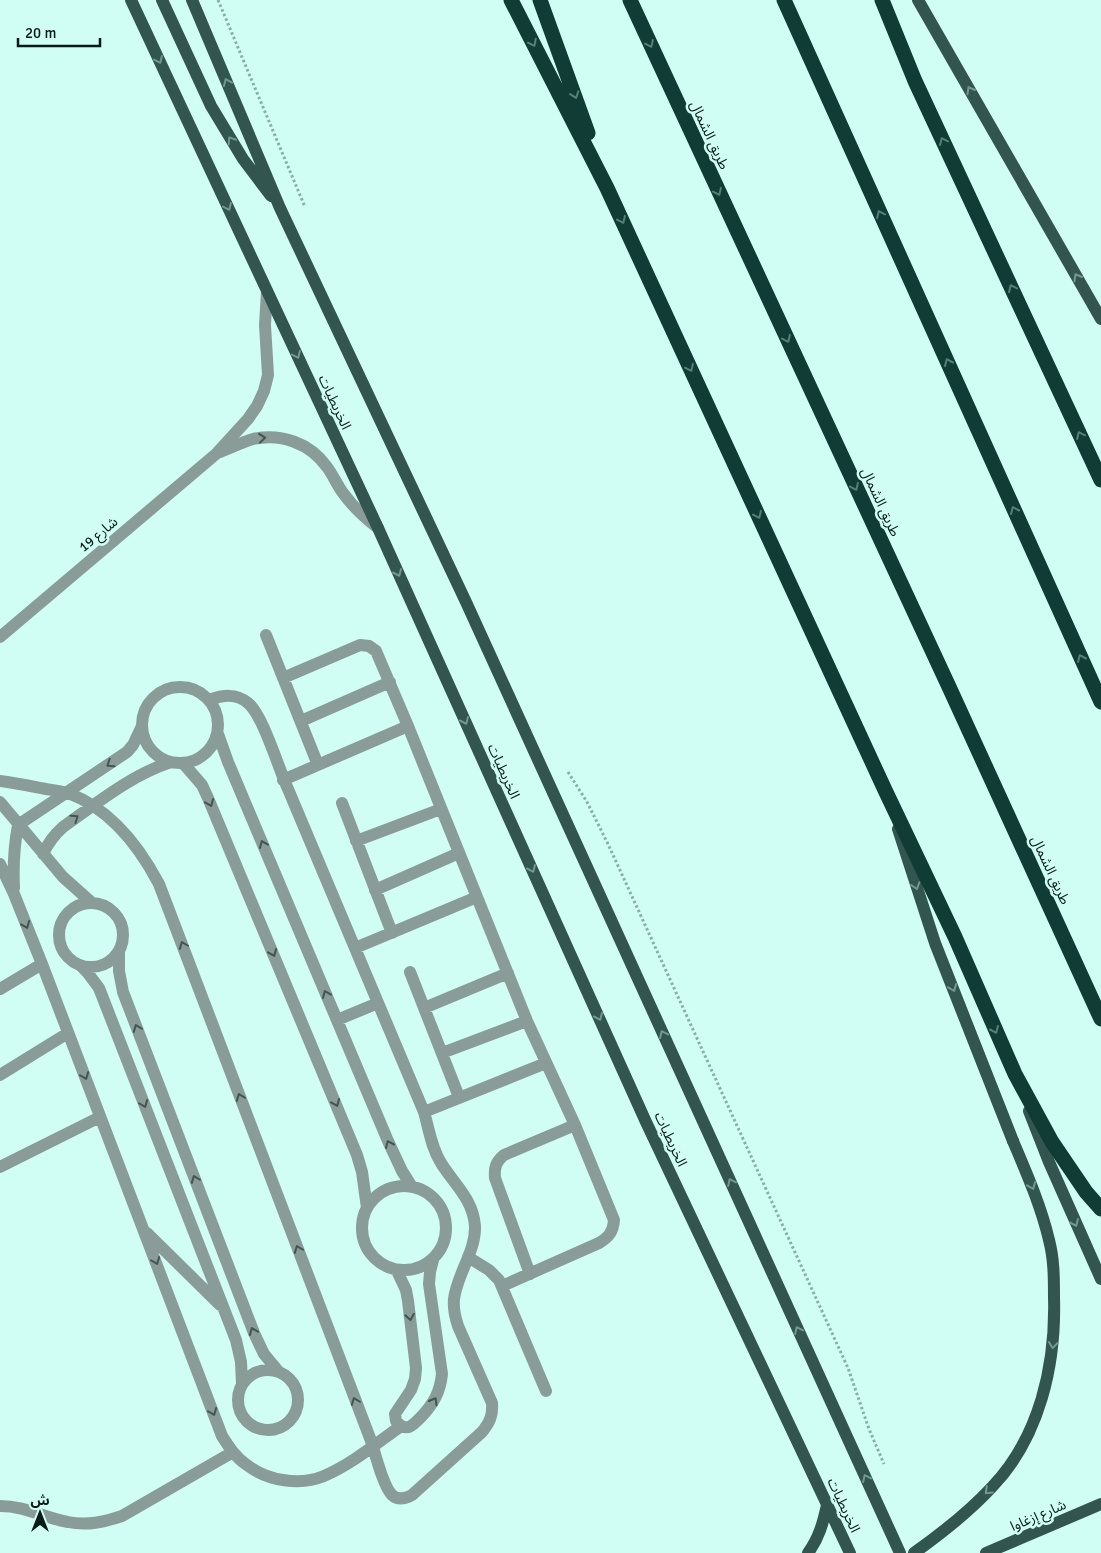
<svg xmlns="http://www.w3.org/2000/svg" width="1101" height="1553" font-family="Signika,'Noto Sans Arabic',sans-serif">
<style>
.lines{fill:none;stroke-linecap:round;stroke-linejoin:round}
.path{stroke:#8aaea7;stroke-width:3;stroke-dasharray:2.5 2.5;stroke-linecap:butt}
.minor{stroke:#899c98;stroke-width:12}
.major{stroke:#33554f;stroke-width:12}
.highway{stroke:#113c36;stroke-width:15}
.major-bridge{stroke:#33554f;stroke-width:12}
.oneway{stroke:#548079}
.oneway2{stroke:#729991}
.oneway3{stroke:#435552}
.labels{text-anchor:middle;stroke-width:5;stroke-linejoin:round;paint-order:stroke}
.street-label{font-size:14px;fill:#091b18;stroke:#d0fef5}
</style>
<rect width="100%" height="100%" fill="#d0fef5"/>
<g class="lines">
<path class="path" d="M 218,0 L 305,207
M 568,772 L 587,802 L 608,844 L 848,1368 L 869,1429 L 884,1464"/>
<path class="minor" d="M 220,452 C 231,448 242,442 253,439 C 281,433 310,443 327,467 C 333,475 337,485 343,493 C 353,507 365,518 378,528
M 266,635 L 318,765
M 0,637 L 216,454 L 248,419 L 257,406 L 264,391 L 268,375 L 265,325 L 267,291
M 283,678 L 360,645 L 369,646 L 376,651 L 408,726 L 527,1021 L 575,1125 L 614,1220 C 613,1232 609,1237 599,1243 L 502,1286
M142 725a38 38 0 1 1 76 0a38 38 0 1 1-76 0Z
M 301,721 L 390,682
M 218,734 L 228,762 L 388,1141 L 402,1171 L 412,1187
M 183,763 L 202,785 L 208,798 L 357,1155 L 362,1172 L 367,1208
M 283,780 L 408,726
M 0,781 C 15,783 30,786 46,789 C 53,790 61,791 68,793 C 111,809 139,846 159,884 L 373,1446 C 375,1455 378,1464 381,1473 C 387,1489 392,1506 412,1495 L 482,1432 C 490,1422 493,1415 492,1403 L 458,1326 C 455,1317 453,1309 454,1299 C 457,1274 476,1251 475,1226 C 473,1199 454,1184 441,1163 C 431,1147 429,1129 424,1112 C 379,1004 333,897 288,789 C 279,770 263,715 248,703 C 236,693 223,695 209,700
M 0,802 L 63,877 L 91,902
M 342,803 L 392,933
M 356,841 L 441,809
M 43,854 C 48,843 54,835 63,827 C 97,803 131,775 171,762
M 0,864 L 14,894 L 42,964 L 222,1436 C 229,1447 236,1458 247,1465 C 268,1481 300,1486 324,1476 C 352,1464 377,1443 401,1426
M 14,888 C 13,866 14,846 18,825 L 127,752 L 133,745 L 141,728
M 375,890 L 459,853
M59 935a32 32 0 1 1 64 0a32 32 0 1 1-64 0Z
M 355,948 L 477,897
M 119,951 L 119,971 L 123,992 L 254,1333 L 264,1354 L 279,1372
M 80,965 L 87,972 L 99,988 L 236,1340 L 241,1362 L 242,1384
M 410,972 L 459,1097
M 0,989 L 42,964
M 424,1008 L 508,973
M 337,1020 L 378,1003
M 442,1053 L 527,1021
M 0,1075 L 68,1033
M 424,1112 L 546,1063
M 0,1167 L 100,1117
M362 1228a42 42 0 1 1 84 0a42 42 0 1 1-84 0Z
M 147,1233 L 220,1305
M 468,1257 L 489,1270 L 499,1280 L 546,1391
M 397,1271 L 406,1290 L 408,1301 L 416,1368 L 415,1379 L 411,1390 L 395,1414 L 396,1421 L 401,1426 C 404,1427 407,1428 409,1427 C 414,1425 418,1420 422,1416 C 434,1403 440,1392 442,1374 L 429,1284 L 430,1272 L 433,1260
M 530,1274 L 495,1178 C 494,1167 496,1162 504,1155 L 575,1125
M238 1400a30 30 0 1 1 60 0a30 30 0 1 1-60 0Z
M 0,1506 C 26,1506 44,1518 68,1522 C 87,1526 104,1522 122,1516 L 233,1452"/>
<path class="major" d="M 131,0 L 378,528 L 646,1122 L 850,1553
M 162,0 L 211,106 L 243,159 L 271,196
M 192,0 L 280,208 L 466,602 L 900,1553
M 918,0 L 1101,319
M 898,829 L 935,943 L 1013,1141
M 1029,1111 L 1049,1162 L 1101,1279
M 808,1553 C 819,1538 823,1523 827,1505
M 986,1553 L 1101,1504"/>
<path class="highway" d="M 511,0 L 607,188 L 885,790 L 955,937 L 1015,1074 L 1052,1142 L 1086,1192 L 1101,1209
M 540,0 L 588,133
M 630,0 L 950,689 L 1101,1019
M 784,0 L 1101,702
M 882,0 L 915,81 L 1101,480"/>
<path class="major-bridge" d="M 914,1553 C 942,1533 969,1512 992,1487 C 1040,1437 1056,1364 1054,1297 C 1054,1278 1054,1259 1049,1240 C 1041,1206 1027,1174 1013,1141"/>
</g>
<defs><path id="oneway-chevron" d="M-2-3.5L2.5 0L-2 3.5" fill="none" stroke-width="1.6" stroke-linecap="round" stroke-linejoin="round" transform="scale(1.25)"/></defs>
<g class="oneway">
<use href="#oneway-chevron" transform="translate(533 43) rotate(63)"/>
<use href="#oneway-chevron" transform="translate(650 44) rotate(65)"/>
<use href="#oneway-chevron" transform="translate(575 95) rotate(71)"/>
<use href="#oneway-chevron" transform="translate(943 141) rotate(-115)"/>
<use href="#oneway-chevron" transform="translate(718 192) rotate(65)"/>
<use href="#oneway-chevron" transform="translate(880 214) rotate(-115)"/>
<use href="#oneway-chevron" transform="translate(622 220) rotate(65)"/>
<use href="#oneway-chevron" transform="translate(1012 288) rotate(-115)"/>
<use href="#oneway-chevron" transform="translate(787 339) rotate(65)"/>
<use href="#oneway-chevron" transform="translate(948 362) rotate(-114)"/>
<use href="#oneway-chevron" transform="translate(690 368) rotate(65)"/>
<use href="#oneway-chevron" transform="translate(1080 435) rotate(-115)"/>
<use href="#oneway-chevron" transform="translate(855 487) rotate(65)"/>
<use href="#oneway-chevron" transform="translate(1014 510) rotate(-114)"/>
<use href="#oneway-chevron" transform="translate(758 515) rotate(65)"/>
<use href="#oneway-chevron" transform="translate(1081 658) rotate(-114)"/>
<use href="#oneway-chevron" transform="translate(995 1030) rotate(66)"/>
</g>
<g class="oneway2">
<use href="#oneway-chevron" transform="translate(159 60) rotate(65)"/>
<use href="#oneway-chevron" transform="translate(227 82) rotate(-113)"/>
<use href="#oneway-chevron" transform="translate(970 90) rotate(-120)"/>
<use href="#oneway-chevron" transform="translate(231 140) rotate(-123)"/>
<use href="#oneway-chevron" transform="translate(228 207) rotate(65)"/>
<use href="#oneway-chevron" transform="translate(1077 277) rotate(-120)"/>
<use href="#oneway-chevron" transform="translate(297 355) rotate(65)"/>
<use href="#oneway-chevron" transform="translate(398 573) rotate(66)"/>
<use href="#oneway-chevron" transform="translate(465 721) rotate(66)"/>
<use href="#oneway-chevron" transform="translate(532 869) rotate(66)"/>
<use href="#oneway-chevron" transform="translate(916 886) rotate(72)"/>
<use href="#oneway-chevron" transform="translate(953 988) rotate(68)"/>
<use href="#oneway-chevron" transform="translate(599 1017) rotate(66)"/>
<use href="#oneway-chevron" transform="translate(663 1034) rotate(-115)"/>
<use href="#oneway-chevron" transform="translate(731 1182) rotate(-115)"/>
<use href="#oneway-chevron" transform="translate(1032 1186) rotate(67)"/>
<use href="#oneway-chevron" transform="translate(1075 1223) rotate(66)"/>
<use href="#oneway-chevron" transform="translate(798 1330) rotate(-115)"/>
<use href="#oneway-chevron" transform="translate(1053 1345) rotate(96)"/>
<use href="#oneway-chevron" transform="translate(866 1478) rotate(-115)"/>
<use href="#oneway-chevron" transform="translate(988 1491) rotate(136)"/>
</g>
<g class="oneway3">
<use href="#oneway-chevron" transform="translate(262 438) rotate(-6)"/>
<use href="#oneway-chevron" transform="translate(110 764) rotate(146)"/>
<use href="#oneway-chevron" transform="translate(210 803) rotate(67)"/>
<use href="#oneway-chevron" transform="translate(75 818) rotate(-35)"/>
<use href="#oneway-chevron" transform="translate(263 844) rotate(-113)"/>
<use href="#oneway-chevron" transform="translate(26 925) rotate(68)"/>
<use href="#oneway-chevron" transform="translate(183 945) rotate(-111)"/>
<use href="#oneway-chevron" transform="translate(273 953) rotate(67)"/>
<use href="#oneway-chevron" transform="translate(326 994) rotate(-113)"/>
<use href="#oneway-chevron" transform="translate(137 1028) rotate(-111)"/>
<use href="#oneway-chevron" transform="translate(85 1076) rotate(69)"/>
<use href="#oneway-chevron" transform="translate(240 1097) rotate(-111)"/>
<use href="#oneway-chevron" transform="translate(336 1103) rotate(67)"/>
<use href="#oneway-chevron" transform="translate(144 1104) rotate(69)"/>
<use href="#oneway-chevron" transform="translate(389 1144) rotate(-114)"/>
<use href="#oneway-chevron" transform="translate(195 1179) rotate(-111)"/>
<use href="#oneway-chevron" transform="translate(298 1249) rotate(-111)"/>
<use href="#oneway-chevron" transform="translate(156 1261) rotate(69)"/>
<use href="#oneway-chevron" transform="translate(410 1317) rotate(81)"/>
<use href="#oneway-chevron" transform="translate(253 1331) rotate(-112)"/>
<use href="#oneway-chevron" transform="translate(355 1401) rotate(-111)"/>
<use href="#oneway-chevron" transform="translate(434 1401) rotate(-60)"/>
<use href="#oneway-chevron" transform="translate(213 1412) rotate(69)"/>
</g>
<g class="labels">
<g class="street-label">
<text transform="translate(710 135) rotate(65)" y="5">طريق الشمال</text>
<text transform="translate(335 402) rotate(65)" y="5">الخريطيات</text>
<text transform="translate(881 502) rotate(65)" y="5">طريق الشمال</text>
<text transform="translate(98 534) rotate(-40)" y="5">شارع 19</text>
<text transform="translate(504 771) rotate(66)" y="5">الخريطيات</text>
<text transform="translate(1051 870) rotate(65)" y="5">طريق الشمال</text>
<text transform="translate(671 1139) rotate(65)" y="5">الخريطيات</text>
<text transform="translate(844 1505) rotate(65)" y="5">الخريطيات</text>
<text transform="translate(1038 1515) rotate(-23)" y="5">شارع إزغاوا</text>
</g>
</g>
<g transform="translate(40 1513)" stroke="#d0fef5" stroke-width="4" paint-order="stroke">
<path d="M0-4L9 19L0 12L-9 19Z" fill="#091b18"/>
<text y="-8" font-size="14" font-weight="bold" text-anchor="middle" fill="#091b18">ش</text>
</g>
<path d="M18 38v8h82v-8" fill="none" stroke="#091b18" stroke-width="2.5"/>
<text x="25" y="38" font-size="15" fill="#091b18" stroke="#d0fef5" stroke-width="4" paint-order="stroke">20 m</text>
</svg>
